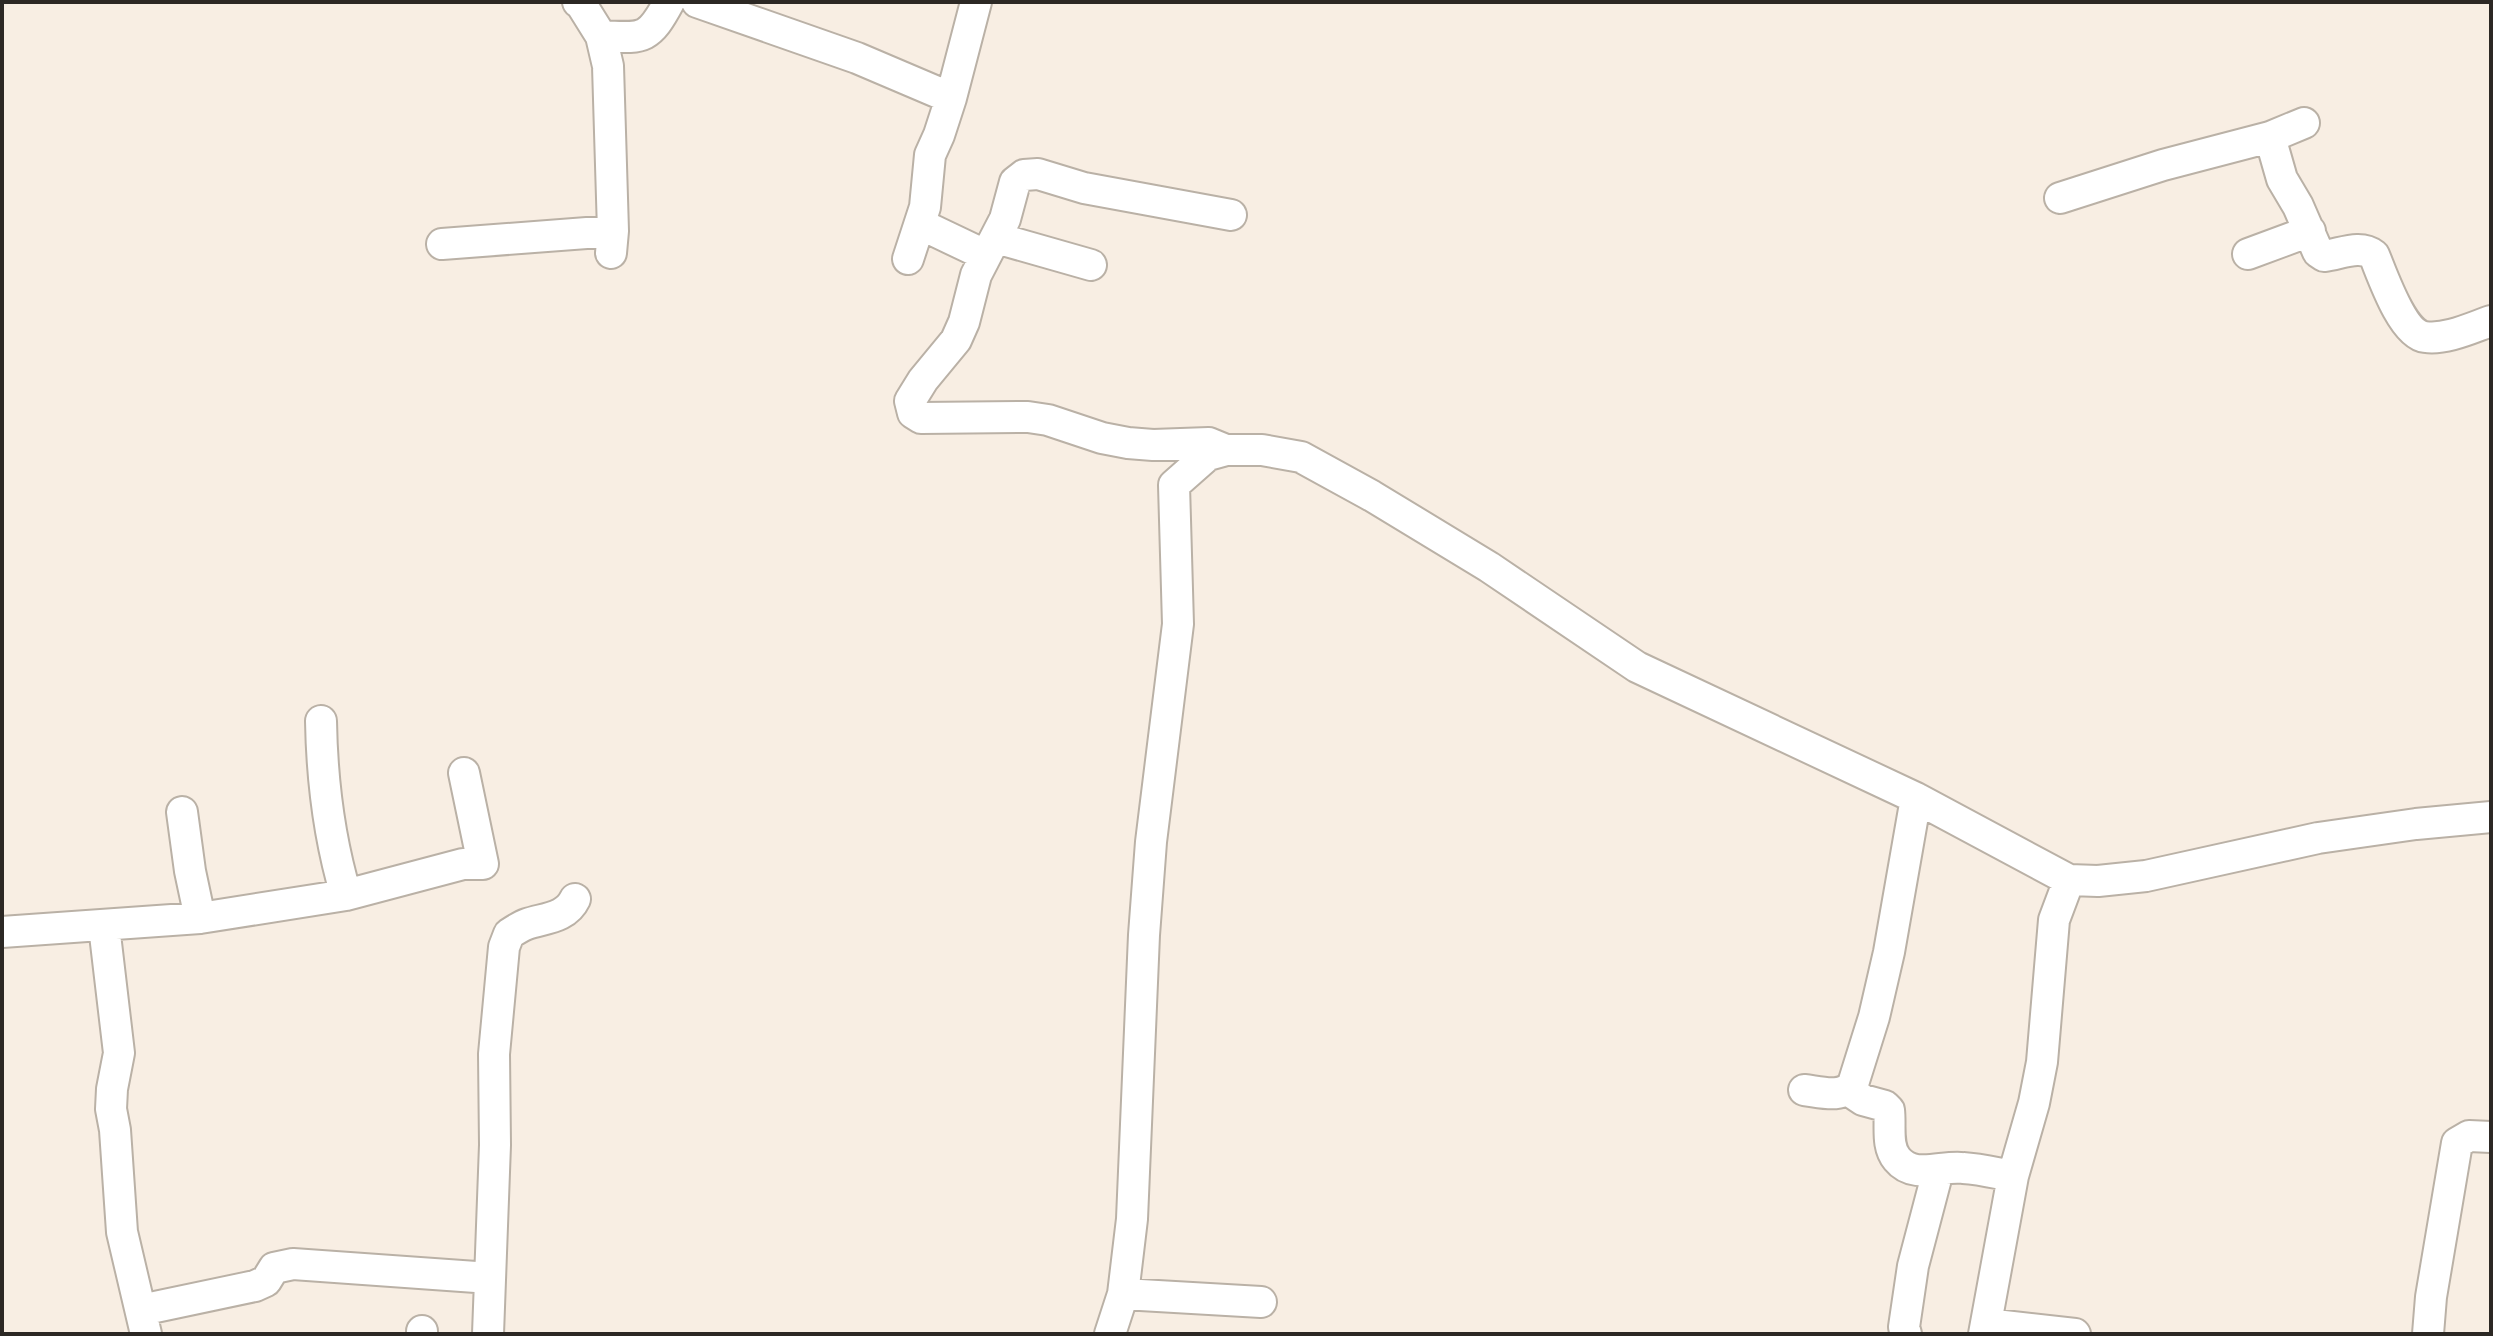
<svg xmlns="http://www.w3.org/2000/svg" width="2493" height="1336" font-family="Helvetica,sans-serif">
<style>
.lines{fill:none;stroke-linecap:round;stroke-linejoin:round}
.minor-casing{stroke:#bab1a6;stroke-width:34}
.minor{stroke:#fff;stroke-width:30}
</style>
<rect width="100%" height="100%" fill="#f8eee3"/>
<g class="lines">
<defs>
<path id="minor" d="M 578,2 L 581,4 L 601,36 L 608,66 L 613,231 L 611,253
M 697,2 L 857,58 L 951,98
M 601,36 C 643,38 648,41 669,2
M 2270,137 L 2282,179 L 2298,206 L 2318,252 L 2324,256 C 2341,254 2360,244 2374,255 C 2382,274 2402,334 2425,337 C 2446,340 2471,328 2491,321
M 2060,198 L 2163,165 L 2270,137 L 2304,123
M 920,224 L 985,255
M 996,238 L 1091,265
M 442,244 L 613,231
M 2248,254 L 2310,231
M 908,259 L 925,207 L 930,155 L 939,135 L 951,98 L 976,2
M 1226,450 L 1209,443 L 1153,445 L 1128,443 L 1102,438 L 1048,420 L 1028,417 L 921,418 L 913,413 L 910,401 L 923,380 L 956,340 L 964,322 L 976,275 L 1005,219 L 1015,182 L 1024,175 L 1038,174 L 1084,188 L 1231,215
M 321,721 C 322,780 329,838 346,895
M 182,812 L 190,871 L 200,918
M 104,926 L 119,1053 L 112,1089 L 111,1109 L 115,1130 L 122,1232 L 146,1334
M 2,932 L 200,918 L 346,895 L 463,864 L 483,864 L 464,773
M 1804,1090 C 1821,1092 1842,1099 1853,1084 L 1874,1017 L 1889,952 L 1916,798
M 1848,1090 L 1863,1100 L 1885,1106 L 1889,1110 C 1891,1126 1886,1146 1897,1159 C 1914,1180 1942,1165 1963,1168 C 1980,1169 1996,1173 2013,1176
M 1123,1294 L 1261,1302
M 141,1310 L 255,1286 L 266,1281 L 274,1268 L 293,1264 L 490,1278
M 1986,1324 L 2075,1334
M 422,1331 L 422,1334
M 488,1334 L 495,1145 L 494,1054 L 504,947 L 509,934 C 515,930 521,926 527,924 C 545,918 566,918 575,899
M 1110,1334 L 1123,1294 L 1132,1219 L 1144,935 L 1151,842 L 1178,624 L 1174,485 L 1208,455 L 1226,450 L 1262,450 L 1301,457 L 1372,496 L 1489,567 L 1637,667 L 1916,798 L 2069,880 L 2098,881 L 2146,876 L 2318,838 L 2416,824 L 2491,817
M 1906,1334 L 1904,1327 L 1913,1266 L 1938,1171
M 1984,1334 L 2013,1176 L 2034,1103 L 2042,1062 L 2054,920 L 2069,880
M 2428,1334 L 2431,1297 L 2457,1143 L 2469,1136 L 2491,1137"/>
</defs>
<use href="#minor" class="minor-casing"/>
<use href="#minor" class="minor"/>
</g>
<rect width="2493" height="1336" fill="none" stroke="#2c2824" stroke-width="8"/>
</svg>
